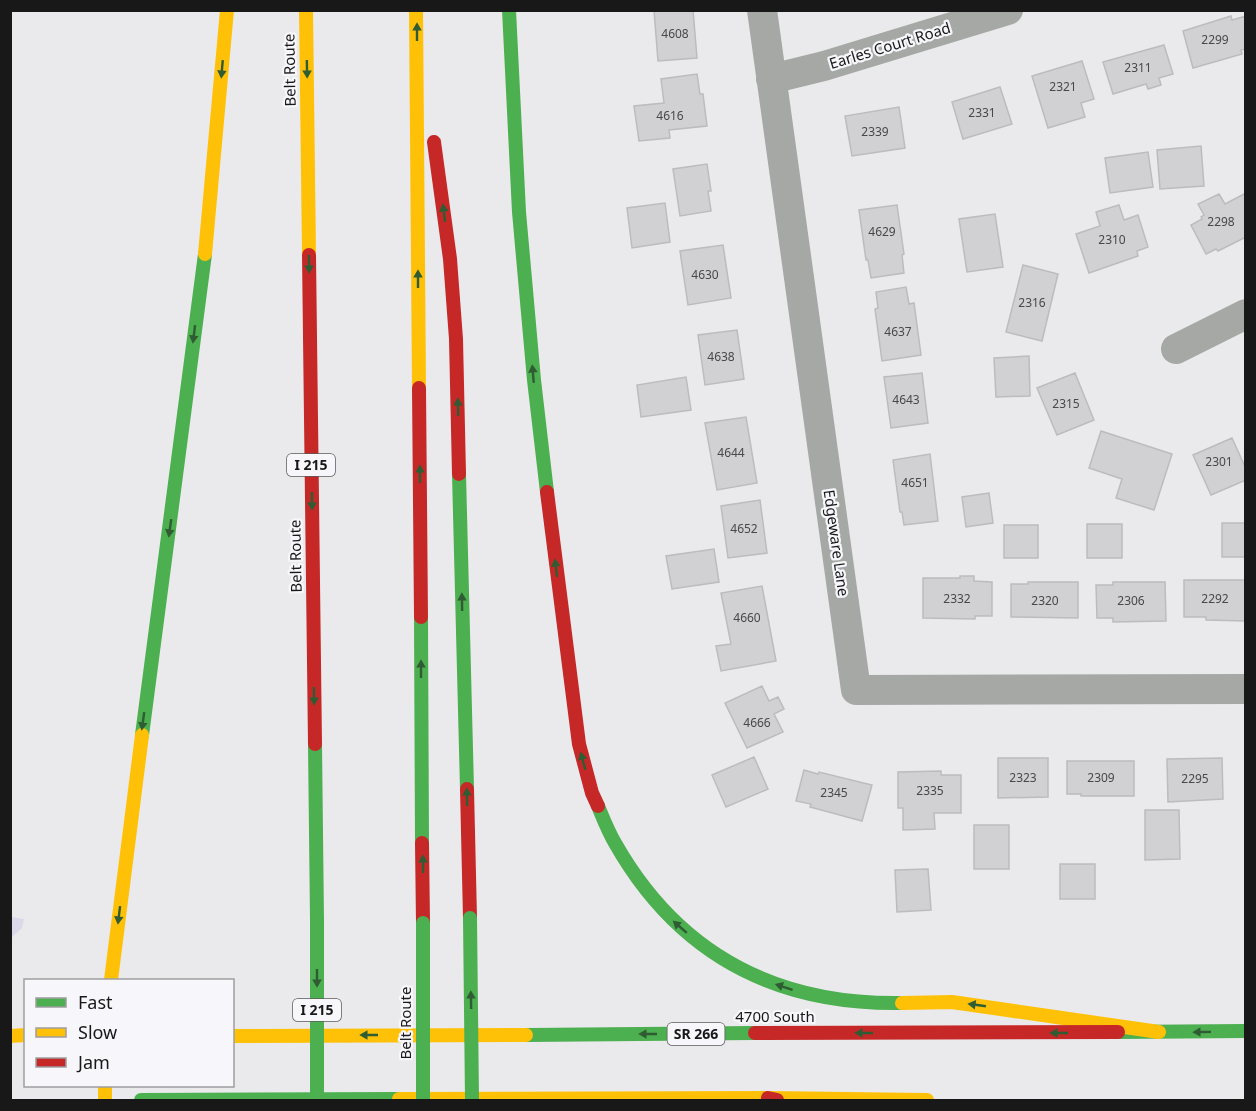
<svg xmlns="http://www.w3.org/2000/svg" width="1256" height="1111" font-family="'Noto Sans',sans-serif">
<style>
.green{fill:#dbd8e9}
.building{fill:#d1d1d3;stroke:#bcbcbd;stroke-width:1.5}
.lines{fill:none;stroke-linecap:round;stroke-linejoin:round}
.street{stroke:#a5a8a5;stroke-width:30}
.fast{stroke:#4caf50;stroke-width:14}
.slow{stroke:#ffc107;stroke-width:14}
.jam{stroke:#c62828;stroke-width:14}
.fast-bridge{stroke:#4caf50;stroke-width:14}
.oneway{fill:#2f5c32}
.labels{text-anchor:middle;stroke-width:4.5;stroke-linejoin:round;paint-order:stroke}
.number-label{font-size:12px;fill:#48484a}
.shield{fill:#f7f6fa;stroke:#5b5b5c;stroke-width:1.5}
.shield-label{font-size:14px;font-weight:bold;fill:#181819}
.street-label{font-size:15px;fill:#181819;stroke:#f7f6fa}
</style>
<rect width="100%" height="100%" fill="#eaeaec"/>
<path class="green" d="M 11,917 L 24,919 L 22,928 L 11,938 Z"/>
<path class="building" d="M 654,10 L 693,10 L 697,58 L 658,61 Z
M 1231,16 L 1232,20 L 1246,16 L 1246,49 L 1241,50 L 1242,54 L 1193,68 L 1183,31 Z
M 1164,45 L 1173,74 L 1159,78 L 1161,85 L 1148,89 L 1146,84 L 1113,94 L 1103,62 Z
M 1082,61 L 1094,99 L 1081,103 L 1085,117 L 1048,128 L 1032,76 Z
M 697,74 L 700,94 L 703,94 L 707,126 L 669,130 L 670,138 L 639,141 L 634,106 L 664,103 L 661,79 Z
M 1000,87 L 1012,124 L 963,139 L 952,102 Z
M 899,107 L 905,148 L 852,156 L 845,116 Z
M 1201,146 L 1204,186 L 1160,189 L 1157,150 Z
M 1148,152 L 1153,187 L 1110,193 L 1105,158 Z
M 707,164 L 711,191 L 708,191 L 711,211 L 680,216 L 673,169 Z
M 1246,193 L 1246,237 L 1218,251 L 1216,249 L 1206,254 L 1191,225 L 1202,219 L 1201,217 L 1204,215 L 1198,204 L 1219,194 L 1225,204 Z
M 665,203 L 670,242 L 632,248 L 627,208 Z
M 897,205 L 904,254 L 902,255 L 904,273 L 871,278 L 868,260 L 866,260 L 859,210 Z
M 1119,205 L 1124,220 L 1138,215 L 1148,247 L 1137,251 L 1138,256 L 1089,273 L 1076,234 L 1100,226 L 1096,212 Z
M 995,214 L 1003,267 L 967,272 L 959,219 Z
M 723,245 L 731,298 L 688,305 L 680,251 Z
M 1023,265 L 1058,274 L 1042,341 L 1006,332 Z
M 906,287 L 909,304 L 914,303 L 921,355 L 882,361 L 875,309 L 878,308 L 876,292 Z
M 737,330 L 744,379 L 705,385 L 698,335 Z
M 1029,356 L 1030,396 L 996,397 L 994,358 Z
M 922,373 L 928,423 L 891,428 L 884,377 Z
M 1075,373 L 1094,420 L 1057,435 L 1037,388 Z
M 686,377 L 691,410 L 641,417 L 637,385 Z
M 746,417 L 757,483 L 717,490 L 705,423 Z
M 1101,431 L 1172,454 L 1154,510 L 1116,498 L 1122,479 L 1089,468 Z
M 1232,438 L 1246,469 L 1246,480 L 1211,495 L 1193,455 Z
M 930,454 L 938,521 L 904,525 L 902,512 L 900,512 L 893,460 Z
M 989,493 L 993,523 L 966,527 L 962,497 Z
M 760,500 L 767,553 L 728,558 L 721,506 Z
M 1222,523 L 1246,523 L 1246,557 L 1222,557 Z
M 1087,524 L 1122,524 L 1122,558 L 1087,558 Z
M 1004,525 L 1038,525 L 1038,558 L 1004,558 Z
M 714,549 L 719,582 L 672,589 L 666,556 Z
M 960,576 L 974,576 L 974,581 L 992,582 L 992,616 L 975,616 L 975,619 L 923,618 L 923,578 L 960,578 Z
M 1184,580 L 1246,580 L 1246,621 L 1206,620 L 1206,617 L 1184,617 Z
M 1028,582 L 1078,582 L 1078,618 L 1011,617 L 1011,584 L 1028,584 Z
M 1113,582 L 1165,582 L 1166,621 L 1113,622 L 1113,618 L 1097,618 L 1096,585 L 1113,585 Z
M 762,586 L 776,661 L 721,671 L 716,646 L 731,644 L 721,593 Z
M 762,686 L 769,701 L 778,697 L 784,709 L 774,714 L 783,732 L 747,748 L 725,703 Z
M 754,757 L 768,789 L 726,807 L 712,775 Z
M 998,758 L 1048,758 L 1048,797 L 998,798 Z
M 1222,758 L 1223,799 L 1168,802 L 1167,759 Z
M 1067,761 L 1134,761 L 1134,796 L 1081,796 L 1081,794 L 1067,794 Z
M 804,770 L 818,774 L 819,772 L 872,785 L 862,821 L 810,807 L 811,804 L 796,801 Z
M 941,771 L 941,775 L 961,775 L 961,813 L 934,813 L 935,829 L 903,830 L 903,808 L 898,808 L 898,772 Z
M 1145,810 L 1179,810 L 1180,859 L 1145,860 Z
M 974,825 L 1009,825 L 1009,869 L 974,869 Z
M 1060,864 L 1095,864 L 1095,899 L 1060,899 Z
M 928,869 L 931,910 L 897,912 L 895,870 Z"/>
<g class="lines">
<path class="street" d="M 762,10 L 856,690 L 1246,689
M 771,79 L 824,66 L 1008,10
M 1176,349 L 1246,314"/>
<path class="fast" d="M 509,10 L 519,212 L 534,380 L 547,492
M 459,474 L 467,789
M 421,617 L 422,843
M 142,735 L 205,254
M 315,744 L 317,920
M 598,806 C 603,818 608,831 615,843 C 678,954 775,1005 902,1003
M 1118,1032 L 1246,1031
M 526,1035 L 755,1033
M 141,1100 L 399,1099"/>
<path class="slow" d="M 306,10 L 309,255
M 416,10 L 419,388
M 205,254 L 227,10
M 111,980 L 142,735
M 902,1003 L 952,1002 L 1159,1032
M 10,1036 L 26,1035
M 232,1036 L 526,1035
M 105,1086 L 105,1100
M 399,1099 L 768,1098 L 927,1100"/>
<path class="jam" d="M 434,142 L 450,259 L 456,339 L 459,474
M 309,255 L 315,744
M 419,388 L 421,617
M 547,492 L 579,744 L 592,793 L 598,806
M 467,789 L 470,918
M 422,843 L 423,923
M 755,1033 L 1118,1032
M 768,1098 L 777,1100"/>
<path class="fast-bridge" d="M 470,918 L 472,1100
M 317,920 L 317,1100
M 423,923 L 423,1100"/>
</g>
<defs><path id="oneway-solid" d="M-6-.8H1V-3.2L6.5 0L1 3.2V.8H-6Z" transform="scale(1.5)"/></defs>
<g class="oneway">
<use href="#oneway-solid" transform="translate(417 32) rotate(-90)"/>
<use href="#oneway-solid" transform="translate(222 69) rotate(95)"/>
<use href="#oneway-solid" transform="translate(307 69) rotate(89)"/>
<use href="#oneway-solid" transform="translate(444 213) rotate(-97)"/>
<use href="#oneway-solid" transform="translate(309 264) rotate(89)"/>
<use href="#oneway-solid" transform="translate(418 279) rotate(-90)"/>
<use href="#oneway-solid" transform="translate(194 334) rotate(97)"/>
<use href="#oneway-solid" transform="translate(533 374) rotate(-95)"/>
<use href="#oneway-solid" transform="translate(458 407) rotate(-91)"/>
<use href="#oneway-solid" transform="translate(420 474) rotate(-90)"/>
<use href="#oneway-solid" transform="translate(312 501) rotate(89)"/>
<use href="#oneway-solid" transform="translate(170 528) rotate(98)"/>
<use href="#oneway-solid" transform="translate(556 568) rotate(-97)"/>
<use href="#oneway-solid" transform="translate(462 602) rotate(-91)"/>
<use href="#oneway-solid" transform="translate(421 669) rotate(-90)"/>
<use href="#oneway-solid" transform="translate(314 696) rotate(89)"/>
<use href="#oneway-solid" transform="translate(143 721) rotate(98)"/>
<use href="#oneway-solid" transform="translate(583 761) rotate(-105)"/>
<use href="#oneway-solid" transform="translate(467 797) rotate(-91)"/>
<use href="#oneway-solid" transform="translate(423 864) rotate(-90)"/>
<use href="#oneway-solid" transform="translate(119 915) rotate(97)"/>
<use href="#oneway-solid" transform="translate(680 927) rotate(-139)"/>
<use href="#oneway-solid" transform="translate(317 978) rotate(90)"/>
<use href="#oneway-solid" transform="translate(784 987) rotate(-162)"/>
<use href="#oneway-solid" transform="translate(471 1000) rotate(-91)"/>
<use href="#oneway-solid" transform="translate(977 1005) rotate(-172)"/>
<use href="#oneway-solid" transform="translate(1202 1032) rotate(179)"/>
<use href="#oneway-solid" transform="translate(864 1033) rotate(180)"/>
<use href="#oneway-solid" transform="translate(1059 1033) rotate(180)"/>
<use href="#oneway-solid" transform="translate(648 1034) rotate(180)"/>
<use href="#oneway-solid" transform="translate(369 1035) rotate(180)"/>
</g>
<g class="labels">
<g class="number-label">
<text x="675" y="38">4608</text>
<text x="1215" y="44">2299</text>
<text x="1138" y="72">2311</text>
<text x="1063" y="91">2321</text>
<text x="982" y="117">2331</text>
<text x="670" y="120">4616</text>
<text x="875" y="136">2339</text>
<text x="1221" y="226">2298</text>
<text x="882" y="236">4629</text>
<text x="1112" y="244">2310</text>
<text x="705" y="279">4630</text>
<text x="1032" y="307">2316</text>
<text x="898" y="336">4637</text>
<text x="721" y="361">4638</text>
<text x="906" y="404">4643</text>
<text x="1066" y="408">2315</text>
<text x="731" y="457">4644</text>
<text x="1219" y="466">2301</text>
<text x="915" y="487">4651</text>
<text x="744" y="533">4652</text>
<text x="957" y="603">2332</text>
<text x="1215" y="603">2292</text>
<text x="1045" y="605">2320</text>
<text x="1131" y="605">2306</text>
<text x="747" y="622">4660</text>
<text x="757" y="727">4666</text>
<text x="1023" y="782">2323</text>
<text x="1101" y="782">2309</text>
<text x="1195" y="783">2295</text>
<text x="930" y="795">2335</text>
<text x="834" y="797">2345</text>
</g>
<g class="shield">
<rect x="287" y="454" width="48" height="22" rx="4.5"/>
<rect x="293" y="999" width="48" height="22" rx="4.5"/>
<rect x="667.5" y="1023" width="57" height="22" rx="4.5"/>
</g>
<g class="shield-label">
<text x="311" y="470">I 215</text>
<text x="317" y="1015">I 215</text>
<text x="696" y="1039">SR 266</text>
</g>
<g class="street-label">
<text transform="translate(890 46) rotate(-17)" y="5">Earles Court Road</text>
<text transform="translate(290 70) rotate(-91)" y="5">Belt Route</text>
<text transform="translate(836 543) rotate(82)" y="5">Edgeware Lane</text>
<text transform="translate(296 556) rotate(-91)" y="5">Belt Route</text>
<text x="775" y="1022">4700 South</text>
<text transform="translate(406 1023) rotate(-90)" y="5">Belt Route</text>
</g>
</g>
<rect width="1256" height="1111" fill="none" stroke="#181819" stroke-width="24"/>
<rect x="24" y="979" width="210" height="108" fill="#f7f6fa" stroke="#9e9da0" stroke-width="1.5"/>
<rect x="36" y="998" width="30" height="9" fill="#4caf50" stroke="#9e9da0" stroke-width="1.5"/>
<text x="78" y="1009" font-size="18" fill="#181819">Fast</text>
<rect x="36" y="1028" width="30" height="9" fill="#ffc107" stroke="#9e9da0" stroke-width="1.5"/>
<text x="78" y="1039" font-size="18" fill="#181819">Slow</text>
<rect x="36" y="1058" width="30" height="9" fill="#c62828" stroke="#9e9da0" stroke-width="1.5"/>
<text x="78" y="1069" font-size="18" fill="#181819">Jam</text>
</svg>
